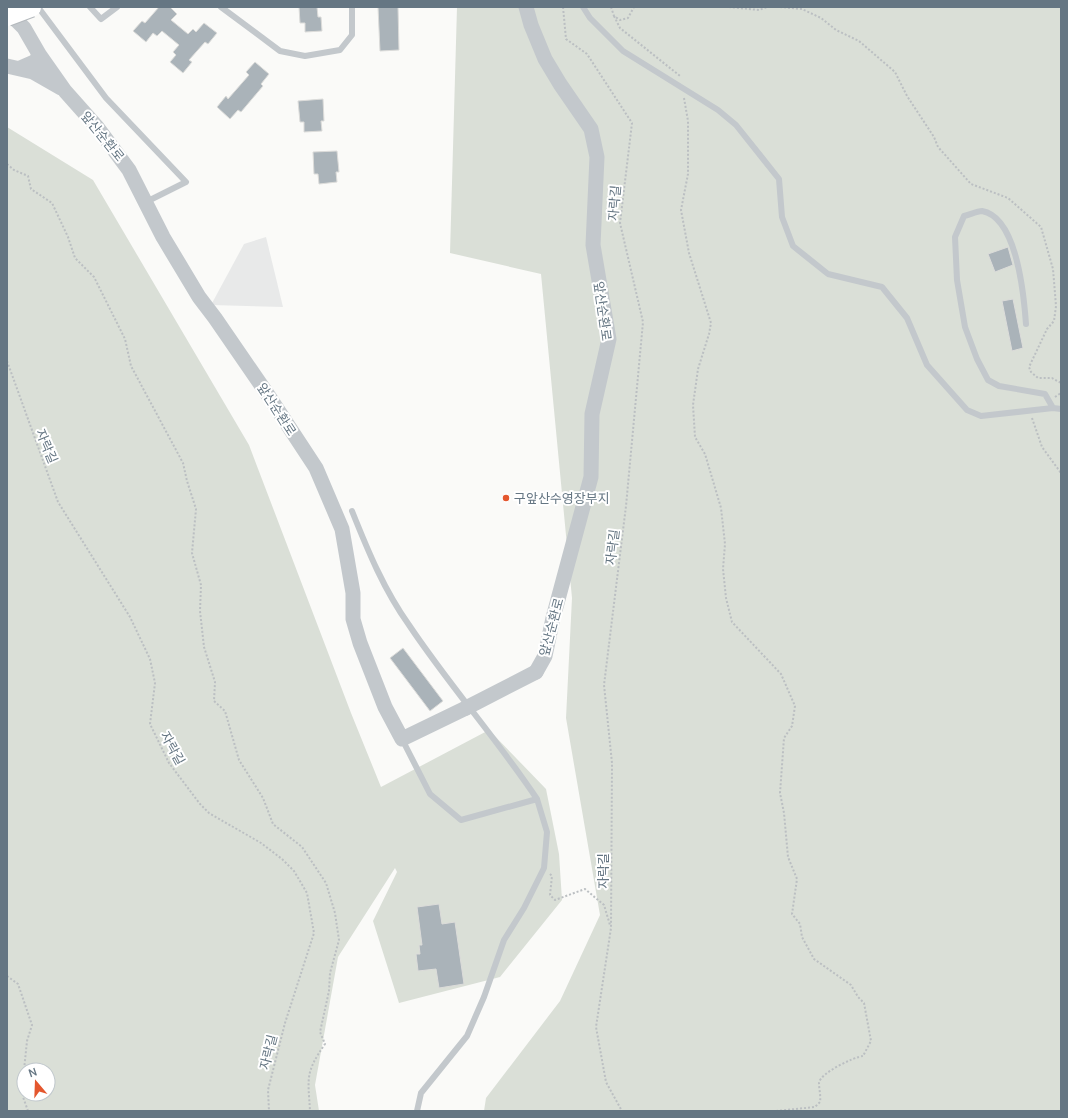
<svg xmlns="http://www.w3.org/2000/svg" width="1068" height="1118" font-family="Manrope,'Noto Sans KR',sans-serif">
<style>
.built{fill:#e8e9e9}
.green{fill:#dadfd7;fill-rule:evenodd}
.building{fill:#aab3b9;stroke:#dcdcda}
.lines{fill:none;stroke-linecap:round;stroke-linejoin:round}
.path{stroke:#bbbfc2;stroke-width:2;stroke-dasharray:2 2;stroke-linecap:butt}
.service{stroke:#c3c8cc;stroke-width:6}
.tertiary{stroke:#c3c8cc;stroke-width:15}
.trunk-bridge-casing{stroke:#b4b9bd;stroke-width:22;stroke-linecap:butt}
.tertiary-bridge{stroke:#c3c8cc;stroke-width:15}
.trunk-bridge{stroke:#fff;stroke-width:20}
.poi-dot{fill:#e4572e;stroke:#fff;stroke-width:1.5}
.labels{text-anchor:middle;stroke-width:4;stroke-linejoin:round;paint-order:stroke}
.street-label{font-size:13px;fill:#657683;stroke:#fff}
.poi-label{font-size:13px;fill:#657683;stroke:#fff;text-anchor:start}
</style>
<rect width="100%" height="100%" fill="#fafaf8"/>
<path class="built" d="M 266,237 L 283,307 L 211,305 L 244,244 Z"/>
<path class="green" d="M 457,7 L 1061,7 L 1061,1111 L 484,1111 L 486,1098 L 560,1001 L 600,915 L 566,718 L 572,598 L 541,274 L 450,253 Z
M 7,127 L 93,180 L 249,445 L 351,713 L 381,787 L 489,730 L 546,789 L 559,854 L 562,900 L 500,977 L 399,1003 L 373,921 L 397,872 L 395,868 L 338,957 L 315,1085 L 319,1111 L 7,1111 ZM 24,1070 L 48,1070 L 48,1094 L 24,1094 Z"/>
<path class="building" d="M 159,7 L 170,7 L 177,14 L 171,20 L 188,34 L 193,29 L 196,32 L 204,23 L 217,33 L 208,44 L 205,42 L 189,60 L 192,62 L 183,73 L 170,62 L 176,55 L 173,52 L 179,45 L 162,31 L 157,36 L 153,33 L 146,42 L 133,31 L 142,21 L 145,23 Z
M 299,7 L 317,7 L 318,17 L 321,17 L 322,31 L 305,32 L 305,23 L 300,23 Z
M 378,7 L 398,7 L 399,50 L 380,51 Z
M 255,62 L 269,74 L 261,84 L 263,86 L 241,112 L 238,110 L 230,119 L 217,107 L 226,96 L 228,99 L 249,75 L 246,72 Z
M 323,99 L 324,121 L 321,121 L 322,131 L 304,132 L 304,122 L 300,122 L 298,101 Z
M 337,151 L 339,172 L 336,172 L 337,182 L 319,184 L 318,174 L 314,174 L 313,152 Z
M 1008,247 L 1013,265 L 995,272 L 988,254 Z
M 1013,299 L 1023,348 L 1012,351 L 1002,301 Z
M 403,648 L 443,701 L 430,711 L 390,658 Z
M 439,904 L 442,924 L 455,922 L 464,984 L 439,988 L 436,969 L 418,971 L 416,954 L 420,954 L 419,945 L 422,945 L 417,907 Z"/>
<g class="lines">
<path class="path" d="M 563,7 L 566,39 L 587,54 L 632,123 L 620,223 L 643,322 L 626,506 L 604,685 L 612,763 L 611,928 L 596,1027 L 606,1082 L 622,1111
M 611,7 L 614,16 L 620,20 L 628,18 L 634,7
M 649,7 L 662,7
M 729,7 L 759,10 L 767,7
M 780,7 L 802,9 L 821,18 L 836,30 L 859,41 L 895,72 L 907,96 L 934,137 L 938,147 L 971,184 L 1008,198 L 1041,227 L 1053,269 L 1056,306 L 1054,321 L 1047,329 L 1029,367 L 1031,372 L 1038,378 L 1052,378 L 1061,383
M 614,16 L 620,28 L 680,76
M 684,98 L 688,121 L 688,174 L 681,210 L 689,253 L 711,323 L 709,334 L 698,369 L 693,405 L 695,437 L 705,454 L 721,508 L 725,544 L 723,569 L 726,598 L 732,622 L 781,674 L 795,706 L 792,726 L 784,738 L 780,793 L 784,813 L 788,857 L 797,879 L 792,914 L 800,924 L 802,937 L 814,959 L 851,985 L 858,997 L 864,1003 L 871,1041 L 863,1056 C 854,1057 820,1073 819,1083 C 819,1089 821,1096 820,1102 L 815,1107 L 776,1111
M 7,164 L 14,170 L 28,176 L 31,189 L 52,203 L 68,237 L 75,258 L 94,277 L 125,339 L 131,366 L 183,463 L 187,481 L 196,509 L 192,553 L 201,585 L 200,611 L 204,647 L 215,682 L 214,701 L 225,711 L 239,760 L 263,798 L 273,824 L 302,847 L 326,883 L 335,913 L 339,940 L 330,973 L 329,991 L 320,1032 L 325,1044 C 305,1073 308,1077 310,1111
M 7,361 L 58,502 L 130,617 L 150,659 L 155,683 L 150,724 L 169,763 L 200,804 L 209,813 L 261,843 L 282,859 L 294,871 L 307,893 L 314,933 L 285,1023 L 268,1090 L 269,1111
M 1055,397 L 1061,393
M 1032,418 L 1042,447 L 1061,473
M 550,874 L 552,876 L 550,895 L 555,900 L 585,889 L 604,905 L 610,925
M 7,976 L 18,984 L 32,1025 L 27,1041 L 24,1070
M 24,1071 L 24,1084
M 24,1090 L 23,1097 L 28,1111"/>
<path class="service" d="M 38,7 L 106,98 L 186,182 L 146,202
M 90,7 L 101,19 L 117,7
M 221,7 L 280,51 L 305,56 L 340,50 L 352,35 L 352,7
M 583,7 L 590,18 L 623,51 L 718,110 L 736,125 L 779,179 L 782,217 L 793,246 L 828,274 L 882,287 L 907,318 L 927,365 L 967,410 L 981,416 L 1053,408 L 1061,409
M 1026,324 C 1024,296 1017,217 982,211 C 977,211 969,215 964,216 L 955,237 L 957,280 L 965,327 L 977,359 L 988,380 L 999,386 L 1045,394 L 1053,408
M 352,511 C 368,551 384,590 409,625 C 449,685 497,739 537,799
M 402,739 L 430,794 L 461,820 L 537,799 L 547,832 L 544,868 L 524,908 L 504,940 L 484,997 L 467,1036 L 421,1093 L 417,1111"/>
<path class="tertiary" d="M 526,7 L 531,25 L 545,59 L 560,84 L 591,129 L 597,157 L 593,245 L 609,339 L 592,414 L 591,477 L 553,618 L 545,656 L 536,672
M 7,11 L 24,28 L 39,54 L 36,61 L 20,68
M 39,54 L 65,91 L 97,127 L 129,170 L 163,237 L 199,297 L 215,318 L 270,398 L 316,468 L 342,529 L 353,593 L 353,619 L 360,643 L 385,707 L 402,739 L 466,708
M 7,66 L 33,72 L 61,88"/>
<defs>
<path id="trunk-bridge" d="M 7,16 L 31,7"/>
</defs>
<use href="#trunk-bridge" class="trunk-bridge-casing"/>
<path class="tertiary-bridge" d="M 466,708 L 536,672"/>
<use href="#trunk-bridge" class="trunk-bridge"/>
</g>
<circle class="poi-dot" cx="506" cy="498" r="4"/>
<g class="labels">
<g class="street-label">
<text transform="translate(103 136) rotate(51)" y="5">앞산순환로</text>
<text transform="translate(614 203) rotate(-85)" y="5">자락길</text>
<text transform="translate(603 311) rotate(82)" y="5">앞산순환로</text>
<text transform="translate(277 409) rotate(57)" y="5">앞산순환로</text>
<text transform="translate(47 446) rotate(67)" y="5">자락길</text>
<text transform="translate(612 547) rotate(-83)" y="5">자락길</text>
<text transform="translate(551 627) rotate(-75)" y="5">앞산순환로</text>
<text transform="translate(173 748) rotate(61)" y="5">자락길</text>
<text transform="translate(603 871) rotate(-90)" y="5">자락길</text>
<text transform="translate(268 1052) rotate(-76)" y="5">자락길</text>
</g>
<g class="poi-label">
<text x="514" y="503">구앞산수영장부지</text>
</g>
</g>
<rect width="1068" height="1118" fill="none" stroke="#657683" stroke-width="16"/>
<g transform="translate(36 1082) rotate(341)"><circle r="19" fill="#ffffff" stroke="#c1c8cd"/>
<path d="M0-3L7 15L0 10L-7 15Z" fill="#e4572e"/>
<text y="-6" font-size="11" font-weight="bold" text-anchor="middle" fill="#657683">N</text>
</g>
</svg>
